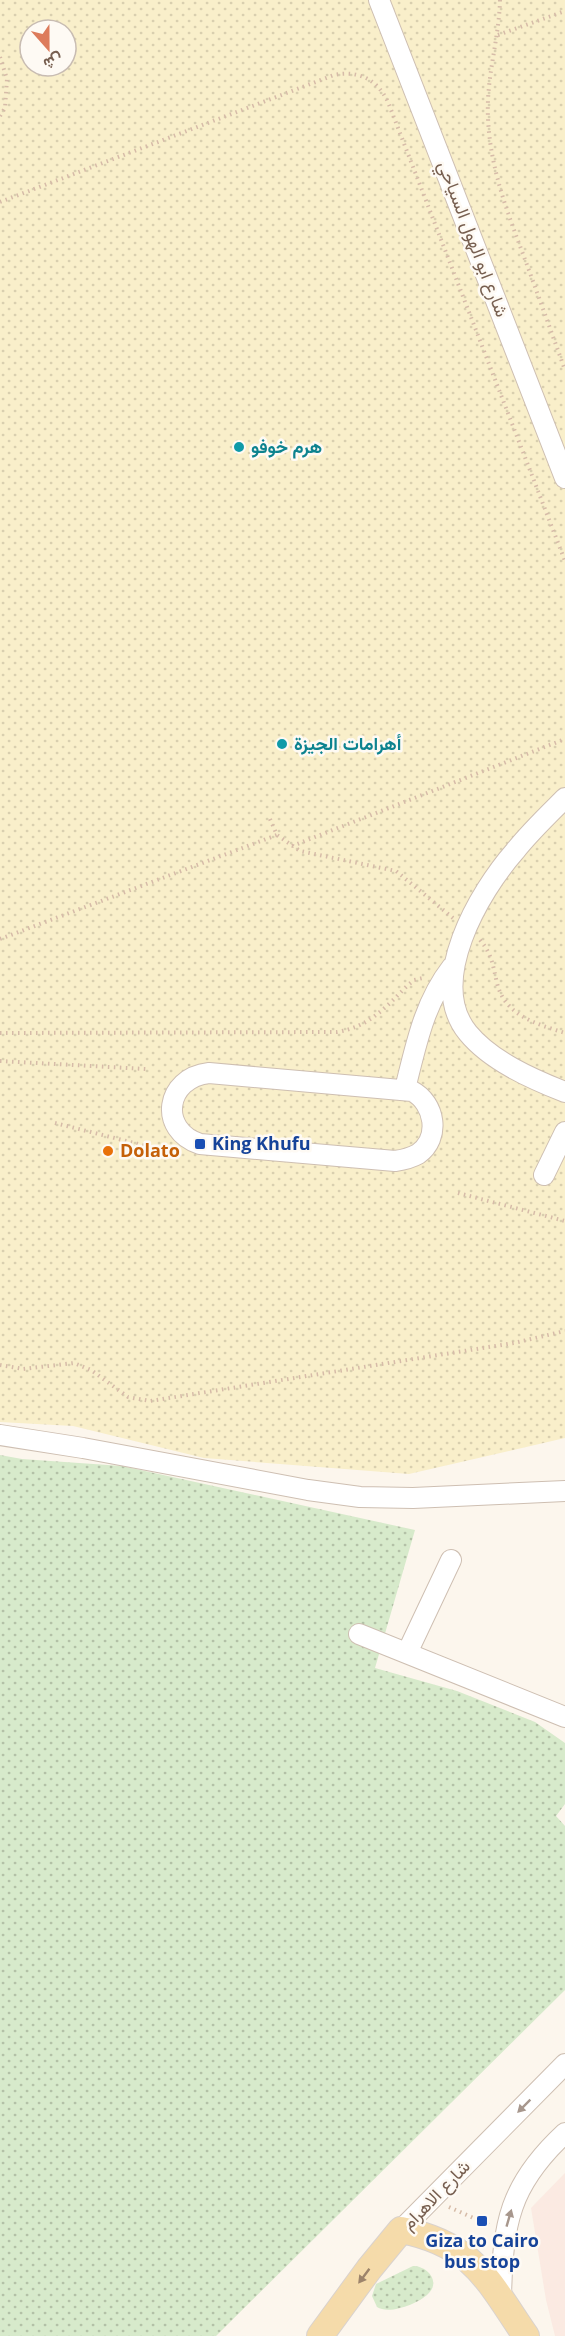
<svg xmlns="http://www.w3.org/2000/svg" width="565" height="2336" font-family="'Open Sans',Vazirmatn,sans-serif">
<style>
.commercial{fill:#fbeae2}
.grass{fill:url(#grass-dots)}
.sand{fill:url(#sand-dots);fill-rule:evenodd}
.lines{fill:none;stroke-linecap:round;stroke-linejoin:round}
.minor-casing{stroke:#cebfb2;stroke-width:22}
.major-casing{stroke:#d9d2ce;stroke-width:28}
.path{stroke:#d6bba8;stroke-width:4;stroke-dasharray:1.5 4.5;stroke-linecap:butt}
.minor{stroke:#fff;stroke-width:20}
.major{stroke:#f5dbaa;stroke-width:26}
.oneway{fill:#a7978d}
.oneway2{fill:#9d846b}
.culture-dot{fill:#0f9aa8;stroke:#fefaf4;stroke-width:2}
.transit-dot{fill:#1a4fb4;stroke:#fefaf4;stroke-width:2}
.food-dot{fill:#e8710a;stroke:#fefaf4;stroke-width:2}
.labels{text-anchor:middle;stroke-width:5;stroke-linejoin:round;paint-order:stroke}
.street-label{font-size:18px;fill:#775f50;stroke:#fefaf4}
.culture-label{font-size:18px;font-weight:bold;fill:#0d838f;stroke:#fefaf4;text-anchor:start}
.transit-label{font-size:18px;font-weight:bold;fill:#164399;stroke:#fefaf4;text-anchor:start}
.food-label{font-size:18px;font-weight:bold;fill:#c56008;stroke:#fefaf4;text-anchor:start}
</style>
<defs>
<pattern id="grass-dots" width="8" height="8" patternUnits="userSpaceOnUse" patternTransform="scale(1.5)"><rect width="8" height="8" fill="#d7eacb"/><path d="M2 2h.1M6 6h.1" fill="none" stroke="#b3c1a7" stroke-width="1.8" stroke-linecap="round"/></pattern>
<pattern id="sand-dots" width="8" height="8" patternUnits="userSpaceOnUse" patternTransform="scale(1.5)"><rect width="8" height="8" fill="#f9efca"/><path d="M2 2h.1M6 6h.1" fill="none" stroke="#d9cfaf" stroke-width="1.8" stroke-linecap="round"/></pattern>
</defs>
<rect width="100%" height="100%" fill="#fcf6ed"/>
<path class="commercial" d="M 565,2173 L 565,2336 L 555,2336 L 546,2300 L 531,2208 Z"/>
<path class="grass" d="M 0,1455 L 22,1459 L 122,1466 L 415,1530 L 375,1668 L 457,1691 L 535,1722 L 565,1743 L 565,1804 L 556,1816 L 565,1826 L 565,1990 L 216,2336 L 0,2336 Z
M 413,2266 C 428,2266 441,2282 428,2294 C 418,2304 389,2315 377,2307 L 372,2296 L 376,2284 Z"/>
<path class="sand" d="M 0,0 L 565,0 L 565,1438 L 409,1474 L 204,1458 L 73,1426 L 0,1422 ZM 30,30 L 66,30 L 66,66 L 30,66 Z"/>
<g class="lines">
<defs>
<path id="minor" d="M 379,0 L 565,478
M 565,798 C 548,815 530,832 515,851 C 479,892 426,982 468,1033 C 491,1061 532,1079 565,1092
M 209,1073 L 412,1091 C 435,1103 441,1138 418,1154 C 411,1158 402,1160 395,1161 L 200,1144 C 158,1130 165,1078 209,1073 Z
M 405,1089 C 416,1045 424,1003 452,967
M 544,1175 L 565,1132
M 0,1435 L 83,1448 L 308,1490 L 360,1497 L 413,1498 L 565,1491
M 359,1634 L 565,1717
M 407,1653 L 451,1560
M 401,2230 L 565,2064
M 501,2296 C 503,2223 509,2185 565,2133"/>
<path id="major" d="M 320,2336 L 369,2269 L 401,2230 C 474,2244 488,2281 526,2336"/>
</defs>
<use href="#minor" class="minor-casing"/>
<use href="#major" class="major-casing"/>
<path class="path" d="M 500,0 C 499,40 486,77 488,118 C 490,166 506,209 523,254 C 537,292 551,331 565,370
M 498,35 L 565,11
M 0,57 L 7,79 L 5,108 L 0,116
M 0,202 L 334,75 C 358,70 377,79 388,102 L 565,561
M 270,819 L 277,835 L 300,851 L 396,871 L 453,918
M 292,846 L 565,739
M 0,939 L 277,835
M 480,940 C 492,954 493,966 497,983 C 505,1016 537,1024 565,1033
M 0,1033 L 337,1032 C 369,1027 386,1007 408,985 L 414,980 L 423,978
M 0,1061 L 146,1069
M 55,1123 L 162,1150 L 173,1151
M 458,1193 L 565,1221
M 0,1365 L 23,1369 L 74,1363 L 91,1370 L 128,1397 L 150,1401 L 514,1343 L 565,1331
M 449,2207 L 489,2225"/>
<use href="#minor" class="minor"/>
<use href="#major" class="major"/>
</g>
<defs><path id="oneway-solid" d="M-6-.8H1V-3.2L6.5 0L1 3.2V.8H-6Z" transform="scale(1.5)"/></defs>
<g class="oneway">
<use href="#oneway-solid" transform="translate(524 2106) rotate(135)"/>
<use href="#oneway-solid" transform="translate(509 2218) rotate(-74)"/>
</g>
<use class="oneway2" href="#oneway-solid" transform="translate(364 2276) rotate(127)"/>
<g class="culture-dot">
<circle cx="239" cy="447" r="6"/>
<circle cx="282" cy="744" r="6"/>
</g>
<g class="transit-dot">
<rect x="194" y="1138" width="12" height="12" rx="3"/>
<rect x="476" y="2215" width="12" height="12" rx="3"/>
</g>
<circle class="food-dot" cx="108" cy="1151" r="6"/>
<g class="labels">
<g class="street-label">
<text transform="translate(473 239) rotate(69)" y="6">شارع ابو الهول السياحي</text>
<text transform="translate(436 2195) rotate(-46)" y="6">شارع الاهرام</text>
</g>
<g class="culture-label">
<text x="251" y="453">هرم خوفو</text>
<text x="294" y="750">أهرامات الجيزة</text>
</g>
<g class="transit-label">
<text x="212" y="1150">King Khufu</text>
<text x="482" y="2247" text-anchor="middle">Giza to Cairo<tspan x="482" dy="21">bus stop</tspan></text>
</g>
<g class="food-label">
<text x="120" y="1157">Dolato</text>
</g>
</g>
<g transform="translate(48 48) rotate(159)"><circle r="28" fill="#fefaf4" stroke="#c8bcb2" stroke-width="1.5"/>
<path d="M0-4.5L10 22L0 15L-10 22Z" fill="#dd7b5b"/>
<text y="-9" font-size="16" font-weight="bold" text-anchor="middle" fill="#775f50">ش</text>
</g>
</svg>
